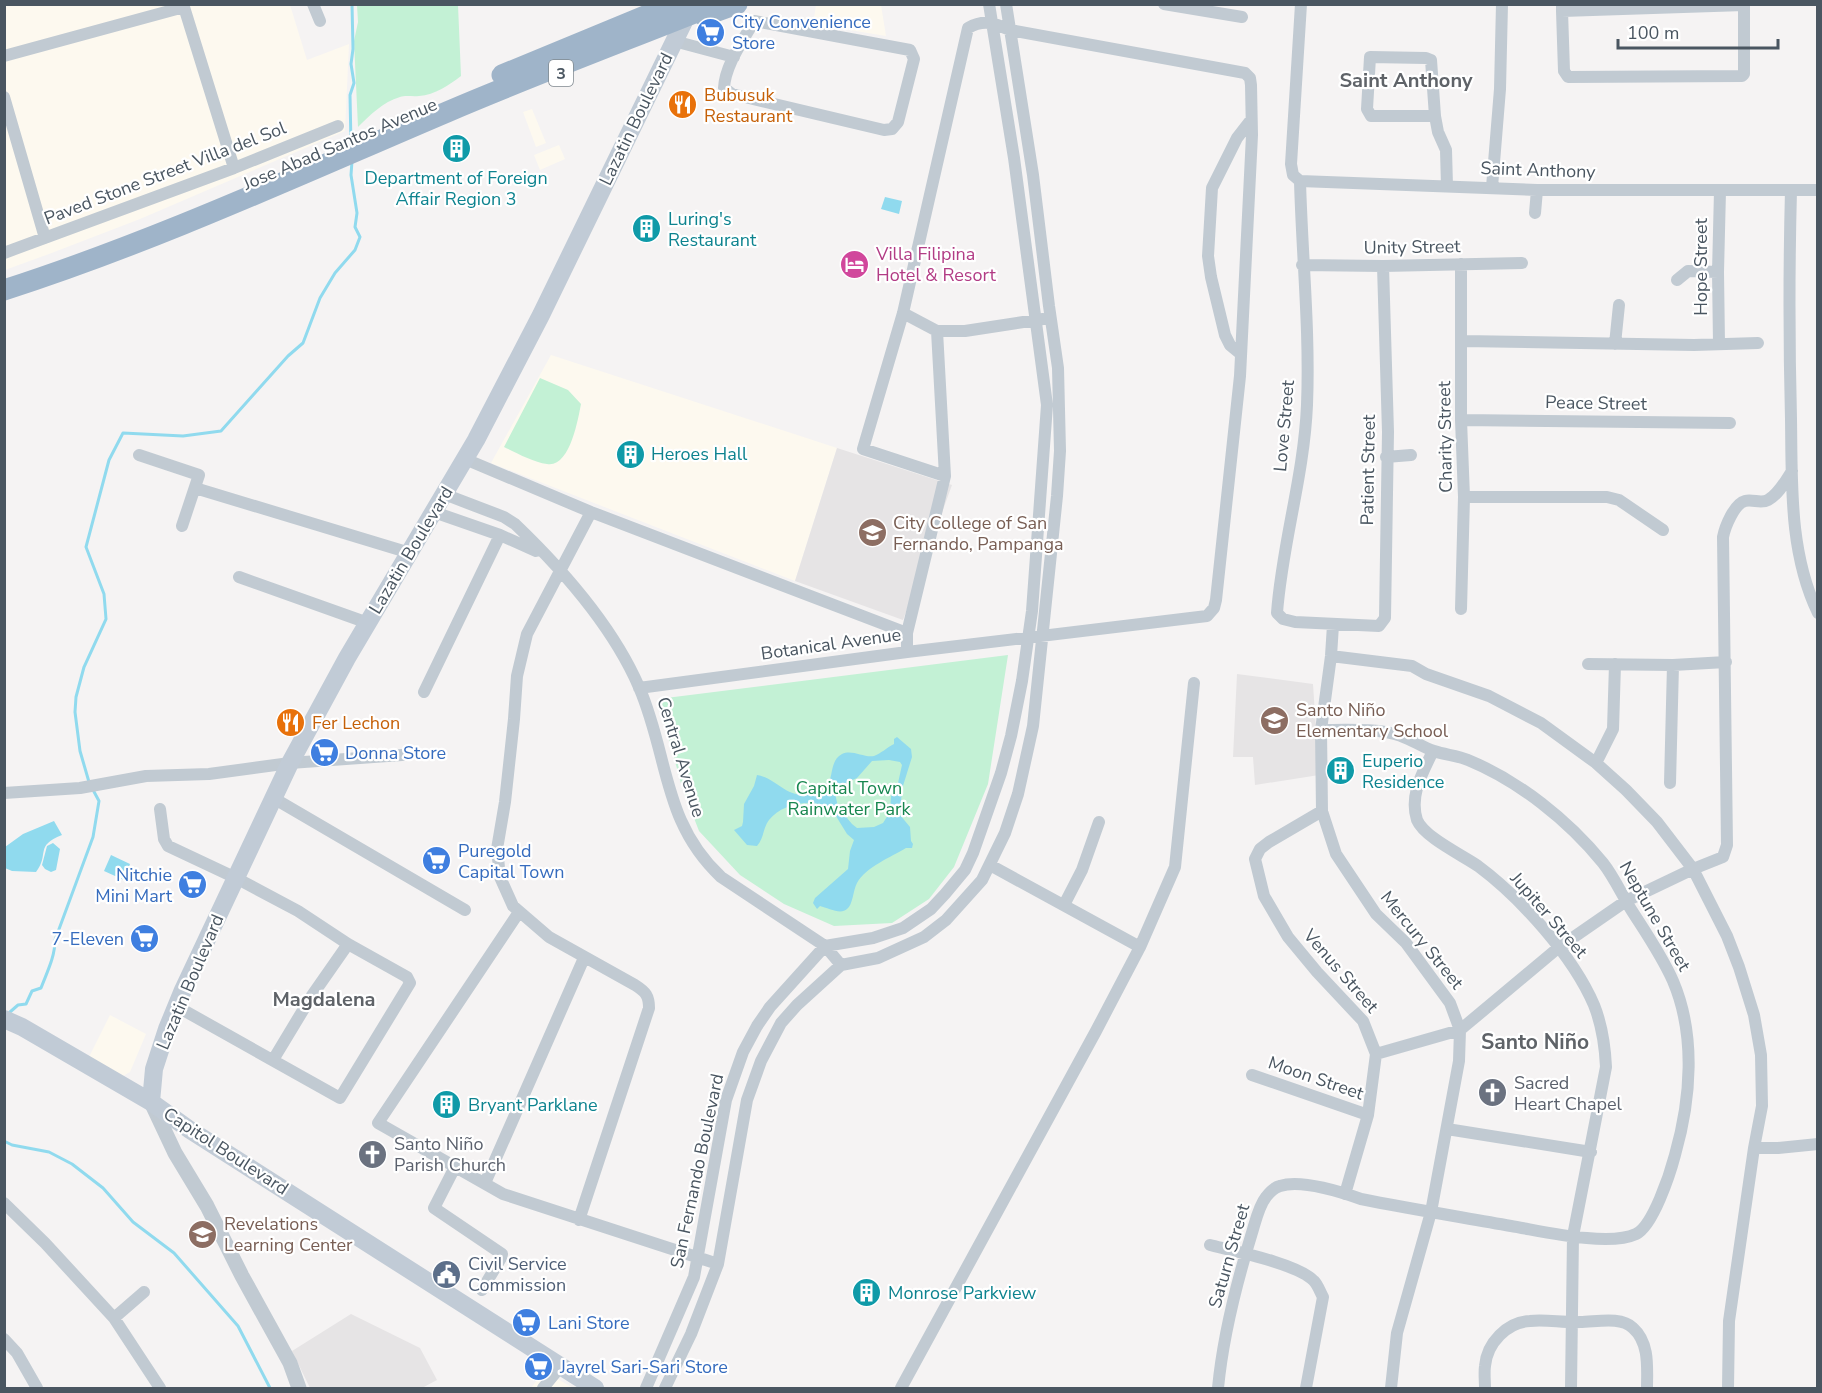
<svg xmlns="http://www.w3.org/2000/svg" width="1822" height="1393" font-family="'Nunito Sans',sans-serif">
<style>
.commercial{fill:#fdf9ef}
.education{fill:#e6e4e5}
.green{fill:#c3f1d5}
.water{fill:#90daee;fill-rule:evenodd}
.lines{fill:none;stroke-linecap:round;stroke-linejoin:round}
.stream{stroke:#90daee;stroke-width:3}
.minor{stroke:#c1cad2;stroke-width:12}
.tertiary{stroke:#c1cad2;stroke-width:15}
.secondary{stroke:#c1cbd6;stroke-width:18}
.trunk{stroke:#9fb4c9;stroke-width:21}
.labels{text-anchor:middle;stroke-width:4.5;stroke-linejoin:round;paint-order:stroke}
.shield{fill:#fff;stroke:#808990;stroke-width:1.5}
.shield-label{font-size:16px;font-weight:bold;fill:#4a5661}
.shop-label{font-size:18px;fill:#366cbe;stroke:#fff;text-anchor:start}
.food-label{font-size:18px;fill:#c56008;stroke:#fff;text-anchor:start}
.street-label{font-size:18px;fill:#4a5661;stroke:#fff}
.culture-label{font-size:18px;fill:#0d838f;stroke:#fff;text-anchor:start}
.hotel-label{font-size:18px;fill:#b23c85;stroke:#fff;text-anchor:start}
.education-label{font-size:18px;fill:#785e54;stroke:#fff;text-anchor:start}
.park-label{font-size:18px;fill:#17864f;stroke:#fff}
.worship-label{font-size:18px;fill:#5b616d;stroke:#fff;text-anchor:start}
.service-label{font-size:18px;fill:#4e5e75;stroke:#fff;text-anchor:start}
.neighbourhood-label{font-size:20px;font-weight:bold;fill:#5f6368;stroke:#fff}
.quarter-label{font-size:21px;font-weight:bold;fill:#5f6368;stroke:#fff}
</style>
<rect width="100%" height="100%" fill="#f5f3f3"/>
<path class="commercial" d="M 4,5 L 290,5 L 307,60 L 349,44 L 345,131 L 140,219 L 49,254 L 5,270 Z
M 816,5 L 881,5 L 886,36 L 813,24 Z
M 532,109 L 546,143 L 536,147 L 523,112 Z
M 559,145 L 565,159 L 540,170 L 534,155 Z
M 551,355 L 837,448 L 795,581 L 491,463 Z
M 110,1015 L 146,1034 L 130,1072 L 123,1076 L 89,1057 Z
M 544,1371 L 573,1388 L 531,1388 Z"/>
<path class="education" d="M 837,448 L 952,485 L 903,620 L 795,581 Z
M 1237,674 L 1313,684 L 1319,775 L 1255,785 L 1253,757 L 1233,757 Z
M 351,1314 L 420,1348 L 437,1380 L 422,1388 L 310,1388 L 292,1351 Z"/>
<path class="green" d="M 357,5 L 458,5 L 461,76 C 449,85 435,95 419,96 C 413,97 406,95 400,97 C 383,102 370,115 358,127 L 354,41 L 358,22 Z
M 540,378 L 568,390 L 581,404 C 578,419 570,468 547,464 C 533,462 517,453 504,447 Z
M 1008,655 L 988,784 L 954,867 L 929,899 L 892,923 L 834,926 L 784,904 L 740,875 L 699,831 L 682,787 L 658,699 Z"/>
<path class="water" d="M 885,197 L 902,201 L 899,214 L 881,209 Z
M 897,737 L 911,749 L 912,757 L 902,789 L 900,815 L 910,827 L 911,841 L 913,844 L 912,848 L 906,848 C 891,857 866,867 857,883 C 853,890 853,905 847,909 C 841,915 828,908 820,906 L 817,909 L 813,903 L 815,898 L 848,869 L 850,851 L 854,840 L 847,834 L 831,808 C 812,798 782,803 769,820 C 763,828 764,838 757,846 L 747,845 L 734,830 L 742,826 L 743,822 L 744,804 L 754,786 L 757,775 C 778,779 783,796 807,795 C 812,795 817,795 821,793 C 836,784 827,762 842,754 C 852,749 864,758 874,756 C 880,754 888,747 894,744 L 894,739 ZM 889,760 L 900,762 L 902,765 L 898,783 L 891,796 L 890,812 L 883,823 L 874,827 L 857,828 L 852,824 L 838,807 L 835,793 L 843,784 L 857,778 L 872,761 Z
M 54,821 L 62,835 C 34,846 50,854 36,872 L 12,871 L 5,868 L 5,847 L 23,834 Z
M 53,843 L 60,849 L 56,870 L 51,872 L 45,869 L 42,865 L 47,846 Z
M 111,855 L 130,864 L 124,880 L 104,871 Z"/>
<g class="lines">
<path class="stream" d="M 351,145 L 350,95 L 354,83 L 351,64 L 353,49 L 352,4
M 89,782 L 80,751 L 75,712 L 76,697 L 84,667 L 106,619 L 104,594 L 86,547 L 109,460 L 123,433 L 183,436 L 221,431 L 288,356 L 303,343 L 320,298 L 335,273 L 355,250 L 360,237 L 355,227 L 357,213 L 351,175 L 352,161
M 10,1012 L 18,1005 L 26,1004 L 32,991 L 41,988 C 47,972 55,957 55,940 L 93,837 L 99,801 L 92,788
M 4,1141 L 12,1145 L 49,1152 L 72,1164 L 103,1188 L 133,1222 L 174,1253 L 238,1326 L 270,1388"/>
<path class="minor" d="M 313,4 L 320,21
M 1164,4 L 1242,17
M 1562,11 L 1744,5 L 1744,74 L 1742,76 L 1568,77 L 1564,71 L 1562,11 L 1562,4
M 754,21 L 910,50 L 914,59 L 898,122 L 892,129 L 884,130 L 732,94 L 724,88 C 725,65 743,41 754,21 Z
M 674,41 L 734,57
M 4,56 L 184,7 L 234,168
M 4,97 L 45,238
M 1435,116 L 1371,116 L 1367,109 L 1370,57 L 1426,58 L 1431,60 L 1435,116 L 1438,132 L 1446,150 L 1447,186
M 1300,181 C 1302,256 1310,331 1307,405 C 1304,476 1282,544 1277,613 L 1283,619 L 1295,622 L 1379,626 L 1385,618 L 1388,432 L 1383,266
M 1300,181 L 1537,190 L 1818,190
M 1300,181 L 1293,175 L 1291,164 L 1301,4
M 1492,187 L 1500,89 L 1502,4
M 1791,190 C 1789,266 1789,343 1791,419 C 1792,484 1789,553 1818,613
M 1535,213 L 1537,190
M 4,253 L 234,168 L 338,126
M 1302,265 L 1383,266 L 1522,263
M 1677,280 L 1688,271 L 1718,272
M 903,313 L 937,331 L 965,331 L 1043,319
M 1463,341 L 1694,345 L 1758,343
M 1615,344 L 1619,305
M 1719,344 L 1718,272 L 1720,191
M 1241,354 L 1230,345 L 1225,335 L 1211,277 L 1208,256 L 1212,188 L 1237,138 L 1251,120
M 1461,420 L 1730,423
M 139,455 L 199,475 L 182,526
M 1386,457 L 1411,455
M 465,459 L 591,512 L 907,633
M 195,488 L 410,553
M 444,494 L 504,517 L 515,524 C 562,569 613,627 639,687 C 669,756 662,822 721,877 L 825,946 L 841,965
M 1464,497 L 1607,497 L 1619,500 L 1663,530
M 434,512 L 500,535 L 536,551
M 239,577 L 368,623
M 1461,609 L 1464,497 L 1461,420 L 1461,264
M 1333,625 L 1331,656 L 1321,730 L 1322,811 L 1336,854 L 1376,914 L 1406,943 L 1450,1003 L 1460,1030 L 1459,1061 L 1431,1212 L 1397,1333 L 1391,1388
M 907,652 L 907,633 L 945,476 L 937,331
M 1331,656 L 1412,666 L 1426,674 L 1489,696 L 1541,723 L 1596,763 L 1626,790 L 1657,822 L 1693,869 L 1727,936 L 1739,967 L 1754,1015 L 1761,1055 L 1762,1106 L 1754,1148 L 1729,1321 L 1728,1388
M 1588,664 L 1673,665 L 1726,662
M 639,688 L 907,652 L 1207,616 L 1214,608 L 1216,600 L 1240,376 L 1252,135 L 1251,85 L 1250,78 L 1245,73 L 1010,30 C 994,23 984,19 968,28 L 903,313 L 863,449 L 945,476
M 424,692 L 500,535
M 1433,751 C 1423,772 1409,795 1417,820 C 1424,837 1462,855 1478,866 C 1521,898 1573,956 1594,1005 C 1602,1025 1605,1046 1606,1067 L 1573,1236 L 1571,1388
M 1596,763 L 1613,729 L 1615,664
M 1670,783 L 1673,665
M 4,793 L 80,788 L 146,776 L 209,774 L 290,763 L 402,755
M 275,799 L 465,910
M 160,809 L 164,839 L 168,846 L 236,878 L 298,911 L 348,944 L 407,977 L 410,983 L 340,1098 L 176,1006
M 1322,811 L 1269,842 L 1260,849 L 1255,859 L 1264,896 L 1288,937 L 1317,972 L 1363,1021 L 1376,1054 L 1368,1115 L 1345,1194
M 990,865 L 1140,947
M 1064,905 L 1082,870 L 1099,822
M 519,912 L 378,1123 L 503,1194 L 718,1264
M 841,965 L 878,958 L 924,937 L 946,920 L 982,880 L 1005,833 L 1018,794 L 1033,726 L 1057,496 L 1060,451 L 1058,368 L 1049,306 L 1033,175 L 1006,4
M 1376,1054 L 1460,1030 L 1558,948 L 1626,901 L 1693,869 L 1723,857 L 1727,845 L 1723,537 C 1725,527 1734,504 1745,501 C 1753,499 1761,504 1768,500 C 1779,494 1786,480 1792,471
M 273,1060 L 311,997 L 348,944
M 1252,1075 L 1368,1115
M 1447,1129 L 1591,1152
M 1754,1148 L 1778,1148 L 1818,1144
M 455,1167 L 434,1208 L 502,1254 L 501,1258 L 482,1290
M 485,1183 L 584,958
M 4,1203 L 45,1243 L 114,1318 L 160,1388
M 579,1220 L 649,1008 C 649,996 646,992 635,985 L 549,937 L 513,906 L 500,877 L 497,849 L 505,802 L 514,719 L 517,676 L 527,634 L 591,512
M 1210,1245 C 1234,1251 1298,1264 1314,1281 C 1318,1285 1320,1292 1323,1297 L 1306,1388
M 114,1318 L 144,1292
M 4,1339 L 17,1353 L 37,1388
M 543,1388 L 561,1366
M 646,1388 L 694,1277 L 726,1100 L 743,1052 L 757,1026 L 770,1007 L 825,946 L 873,938 L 903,928 L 931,909 L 945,894 L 965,870 L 973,853 L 1001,773 L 1011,736 L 1022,681 L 1032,611 L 1047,405 L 1014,158 L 989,4
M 665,1388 L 691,1334 L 718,1264 L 747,1100 L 761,1061 L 781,1023 L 797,1005 L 841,965
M 901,1388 L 1096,1031 L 1140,947 L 1175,867 L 1194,683
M 1218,1388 C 1223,1336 1236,1285 1251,1236 C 1255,1224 1258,1207 1266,1197 C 1269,1193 1275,1187 1280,1186 C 1302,1179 1341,1192 1361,1199 C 1411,1209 1461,1217 1511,1226 C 1542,1231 1608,1247 1636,1234 C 1653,1226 1670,1174 1675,1155 C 1691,1099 1696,1035 1673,981 C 1662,956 1646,933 1632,911 C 1622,895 1614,877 1603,863 C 1568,820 1519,781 1468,760 C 1457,755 1445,755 1434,751 C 1422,747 1413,740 1401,736 C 1381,728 1344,730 1321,730
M 1485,1388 C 1485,1381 1484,1373 1485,1366 C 1487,1343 1507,1322 1530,1321 C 1546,1319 1563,1323 1580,1322 C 1596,1322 1621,1316 1633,1328 C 1650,1343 1647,1369 1647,1388"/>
<path class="tertiary" d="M 151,1102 L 175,1153 L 207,1206 L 242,1276 L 290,1363 L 299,1388"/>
<path class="secondary" d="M 4,1019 L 22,1027 L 151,1102 L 190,1130 L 595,1388
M 151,1102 L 154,1069 L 167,1029 L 183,990 L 290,763 L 347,658 L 476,440 L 541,315 L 690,9"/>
<path class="trunk" d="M 704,16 L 737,4
M 502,75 L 674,4
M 4,290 C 156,241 301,174 447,112 C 536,74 627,40 717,4"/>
</g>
<defs>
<symbol id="supermarket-disc" viewBox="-11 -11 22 22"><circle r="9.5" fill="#3f7fe0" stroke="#fff"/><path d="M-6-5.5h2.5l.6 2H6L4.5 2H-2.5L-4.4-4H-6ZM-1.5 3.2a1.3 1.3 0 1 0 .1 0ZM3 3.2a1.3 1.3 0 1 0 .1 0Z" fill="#fff"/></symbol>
<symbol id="restaurant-disc" viewBox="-11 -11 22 22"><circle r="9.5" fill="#e8710a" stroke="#fff"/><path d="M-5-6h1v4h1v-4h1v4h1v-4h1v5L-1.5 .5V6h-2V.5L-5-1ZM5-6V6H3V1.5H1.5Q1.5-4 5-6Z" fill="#fff"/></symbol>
<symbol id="building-disc" viewBox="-11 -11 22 22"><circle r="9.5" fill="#0f9aa8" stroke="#fff"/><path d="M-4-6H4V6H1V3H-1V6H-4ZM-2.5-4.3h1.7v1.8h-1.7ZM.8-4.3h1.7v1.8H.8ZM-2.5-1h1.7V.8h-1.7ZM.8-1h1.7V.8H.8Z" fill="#fff"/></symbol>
<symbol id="hotel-disc" viewBox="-11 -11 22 22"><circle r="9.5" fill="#d1479c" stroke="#fff"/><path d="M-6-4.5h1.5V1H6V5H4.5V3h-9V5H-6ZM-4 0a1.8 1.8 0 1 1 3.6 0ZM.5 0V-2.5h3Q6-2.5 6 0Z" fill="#fff"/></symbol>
<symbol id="university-disc" viewBox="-11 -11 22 22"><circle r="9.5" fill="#8d6e63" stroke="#fff"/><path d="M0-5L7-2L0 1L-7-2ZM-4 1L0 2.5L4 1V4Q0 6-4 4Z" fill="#fff"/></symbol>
<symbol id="school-disc" viewBox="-11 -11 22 22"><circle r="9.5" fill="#8d6e63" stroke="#fff"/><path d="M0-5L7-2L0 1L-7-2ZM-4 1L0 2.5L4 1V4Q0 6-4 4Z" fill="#fff"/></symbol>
<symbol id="church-disc" viewBox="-11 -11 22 22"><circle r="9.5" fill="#6b7280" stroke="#fff"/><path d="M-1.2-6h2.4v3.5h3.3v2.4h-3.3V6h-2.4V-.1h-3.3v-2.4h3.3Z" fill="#fff"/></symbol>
<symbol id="civic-disc" viewBox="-11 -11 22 22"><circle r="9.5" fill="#5c6f8a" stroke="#fff"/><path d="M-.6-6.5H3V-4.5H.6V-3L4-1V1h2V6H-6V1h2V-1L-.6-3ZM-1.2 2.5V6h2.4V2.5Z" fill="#fff"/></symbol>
</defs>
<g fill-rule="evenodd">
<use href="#supermarket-disc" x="694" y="16" width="33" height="33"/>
<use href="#restaurant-disc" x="666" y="88" width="33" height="33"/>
<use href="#building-disc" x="440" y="132" width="33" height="33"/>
<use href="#building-disc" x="630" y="212" width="33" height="33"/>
<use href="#hotel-disc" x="838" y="248" width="33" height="33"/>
<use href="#building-disc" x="614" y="438" width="33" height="33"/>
<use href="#university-disc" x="856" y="516" width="33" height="33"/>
<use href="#school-disc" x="1258" y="704" width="33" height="33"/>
<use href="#restaurant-disc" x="274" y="706" width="33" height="33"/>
<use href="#supermarket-disc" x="308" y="736" width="33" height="33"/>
<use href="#building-disc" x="1324" y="754" width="33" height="33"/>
<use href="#supermarket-disc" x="420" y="844" width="33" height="33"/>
<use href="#supermarket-disc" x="176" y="868" width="33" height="33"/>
<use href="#supermarket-disc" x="128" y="922" width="33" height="33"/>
<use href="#church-disc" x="1476" y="1076" width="33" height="33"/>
<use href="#building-disc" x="430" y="1088" width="33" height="33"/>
<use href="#church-disc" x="356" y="1138" width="33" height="33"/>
<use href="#school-disc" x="186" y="1218" width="33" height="33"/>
<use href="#civic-disc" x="430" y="1258" width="33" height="33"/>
<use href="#building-disc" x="850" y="1276" width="33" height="33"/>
<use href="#supermarket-disc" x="510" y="1306" width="33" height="33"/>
<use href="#supermarket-disc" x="522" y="1350" width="33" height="33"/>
</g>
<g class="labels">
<rect class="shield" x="549" y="60" width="24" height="26" rx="4.5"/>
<g class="shield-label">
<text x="561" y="79">3</text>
</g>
<g class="shop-label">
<text x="732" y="28">City Convenience<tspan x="732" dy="21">Store</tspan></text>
<text x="345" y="759">Donna Store</text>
<text x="458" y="857">Puregold<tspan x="458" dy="21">Capital Town</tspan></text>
<text x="172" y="881" text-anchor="end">Nitchie<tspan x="172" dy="21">Mini Mart</tspan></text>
<text x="124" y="945" text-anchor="end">7-Eleven</text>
<text x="548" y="1329">Lani Store</text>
<text x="560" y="1373">Jayrel Sari-Sari Store</text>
</g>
<g class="food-label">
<text x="704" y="101">Bubusuk<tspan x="704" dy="21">Restaurant</tspan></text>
<text x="312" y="729">Fer Lechon</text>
</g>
<g class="street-label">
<text transform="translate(636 119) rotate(-64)" y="6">Lazatin Boulevard</text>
<text transform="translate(340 144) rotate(-23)" y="6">Jose Abad Santos Avenue</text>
<text transform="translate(1538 170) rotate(2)" y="6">Saint Anthony</text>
<text transform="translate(165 173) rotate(-21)" y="6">Paved Stone Street Villa del Sol</text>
<text transform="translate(1412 247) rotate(-1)" y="6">Unity Street</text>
<text transform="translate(1701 267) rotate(-90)" y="6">Hope Street</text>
<text transform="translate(1596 403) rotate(1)" y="6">Peace Street</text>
<text transform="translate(1284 426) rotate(-85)" y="6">Love Street</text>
<text transform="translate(1445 437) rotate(-91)" y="6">Charity Street</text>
<text transform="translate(1368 470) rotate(-89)" y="6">Patient Street</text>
<text transform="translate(411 550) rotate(-59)" y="6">Lazatin Boulevard</text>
<text transform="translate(831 644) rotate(-8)" y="6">Botanical Avenue</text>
<text transform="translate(681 757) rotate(73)" y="6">Central Avenue</text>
<text transform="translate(1549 915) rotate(49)" y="6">Jupiter Street</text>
<text transform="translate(1655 916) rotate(60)" y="6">Neptune Street</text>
<text transform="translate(1422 940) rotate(51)" y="6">Mercury Street</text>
<text transform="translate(1341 971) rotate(49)" y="6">Venus Street</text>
<text transform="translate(190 982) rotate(-67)" y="6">Lazatin Boulevard</text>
<text transform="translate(1316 1078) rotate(19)" y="6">Moon Street</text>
<text transform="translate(226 1151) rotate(33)" y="6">Capitol Boulevard</text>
<text transform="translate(697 1171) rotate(-78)" y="6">San Fernando Boulevard</text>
<text transform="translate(1229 1256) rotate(-74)" y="6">Saturn Street</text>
</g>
<g class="culture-label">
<text x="456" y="184" text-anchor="middle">Department of Foreign<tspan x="456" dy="21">Affair Region 3</tspan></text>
<text x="668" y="225">Luring's<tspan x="668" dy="21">Restaurant</tspan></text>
<text x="651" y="460">Heroes Hall</text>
<text x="1362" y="767">Euperio<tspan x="1362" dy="21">Residence</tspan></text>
<text x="468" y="1111">Bryant Parklane</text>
<text x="888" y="1299">Monrose Parkview</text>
</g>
<g class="hotel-label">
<text x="876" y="260">Villa Filipina<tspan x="876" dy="21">Hotel &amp; Resort</tspan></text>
</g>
<g class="education-label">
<text x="893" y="529">City College of San<tspan x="893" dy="21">Fernando, Pampanga</tspan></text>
<text x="1296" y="716">Santo Niño<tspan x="1296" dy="21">Elementary School</tspan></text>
<text x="224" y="1230">Revelations<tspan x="224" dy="21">Learning Center</tspan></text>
</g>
<g class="park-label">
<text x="849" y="794">Capital Town<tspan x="849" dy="21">Rainwater Park</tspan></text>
</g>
<g class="worship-label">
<text x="1514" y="1089">Sacred<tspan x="1514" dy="21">Heart Chapel</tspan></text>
<text x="394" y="1150">Santo Niño<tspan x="394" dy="21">Parish Church</tspan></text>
</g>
<g class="service-label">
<text x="468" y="1270">Civil Service<tspan x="468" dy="21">Commission</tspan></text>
</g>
<g class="neighbourhood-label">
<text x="1406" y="87">Saint Anthony</text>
<text x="324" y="1006">Magdalena</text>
</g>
<g class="quarter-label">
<text x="1535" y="1049">Santo Niño</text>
</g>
</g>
<rect width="1822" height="1393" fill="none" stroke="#4a5661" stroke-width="12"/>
<path d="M1618 39v9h160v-9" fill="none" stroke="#4a5661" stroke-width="3"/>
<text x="1627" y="39" font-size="18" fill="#4a5661" stroke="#ffffff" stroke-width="4.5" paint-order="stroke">100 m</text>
</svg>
